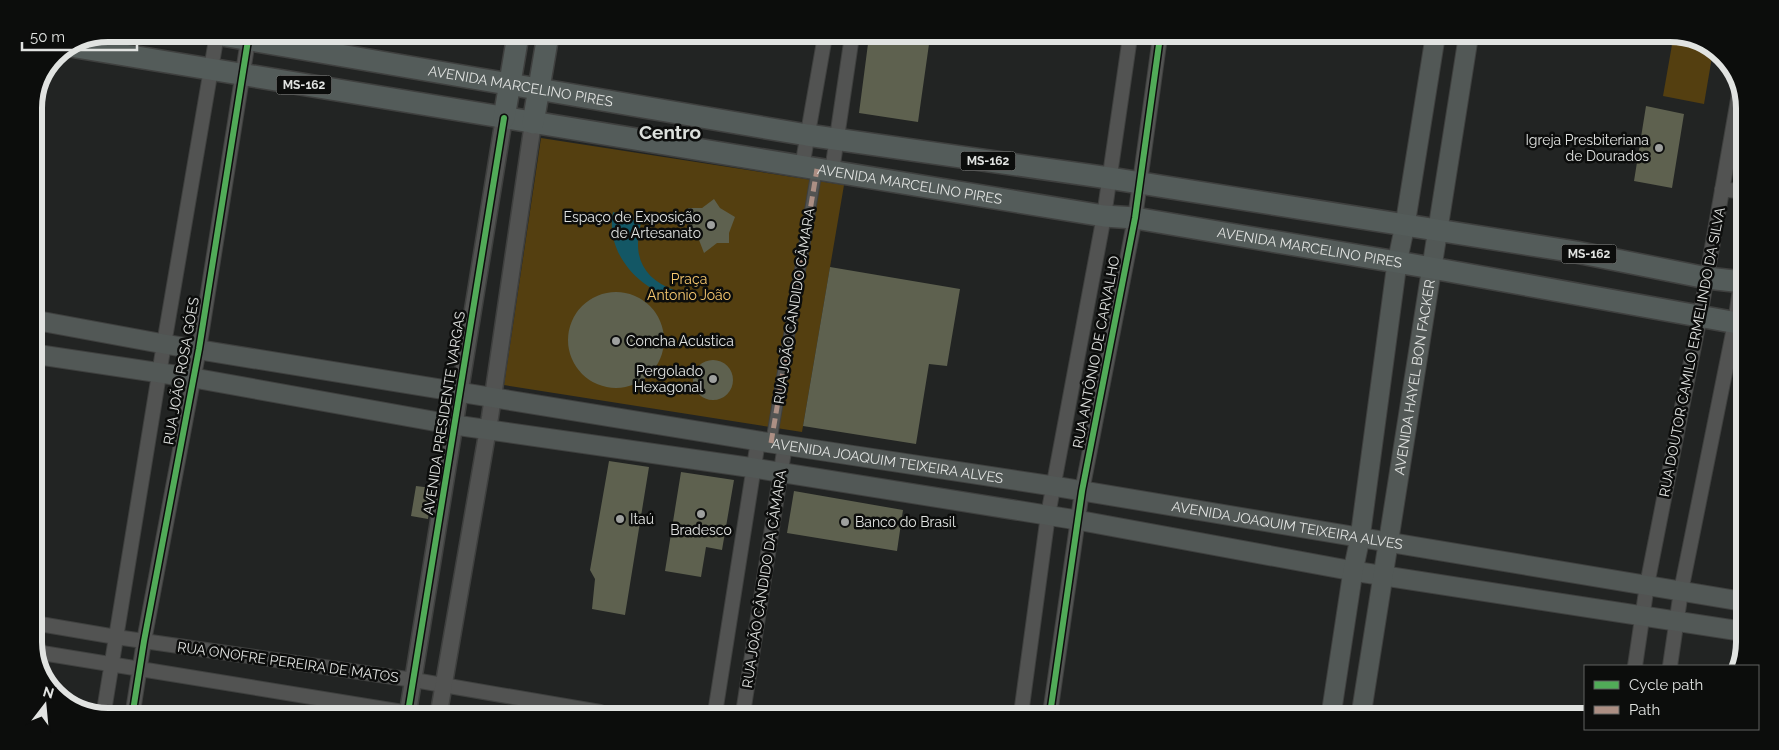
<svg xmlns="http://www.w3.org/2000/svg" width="1779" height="750" font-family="Raleway,sans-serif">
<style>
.green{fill:#543f10}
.water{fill:#135765}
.building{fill:#5e614f}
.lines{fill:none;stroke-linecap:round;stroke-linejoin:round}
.pedestrian-casing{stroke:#3f403f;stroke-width:12}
.minor-casing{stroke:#3f403f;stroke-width:16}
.tertiary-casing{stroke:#3f403f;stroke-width:19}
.secondary-casing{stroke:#3f403f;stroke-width:21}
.primary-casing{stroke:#3f403f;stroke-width:24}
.pedestrian{stroke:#525352;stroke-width:10}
.minor{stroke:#525352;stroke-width:14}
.tertiary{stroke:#525352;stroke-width:16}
.secondary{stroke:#525856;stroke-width:19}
.primary{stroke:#545c5a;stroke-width:21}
.quiet{stroke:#ac8f84;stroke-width:5;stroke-dasharray:10 5;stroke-linecap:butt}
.cycleway-casing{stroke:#0c0d0c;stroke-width:9}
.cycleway{stroke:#51ab58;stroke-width:6}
.poi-dot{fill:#9ea09e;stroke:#0c0d0c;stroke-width:2}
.labels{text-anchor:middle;stroke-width:5;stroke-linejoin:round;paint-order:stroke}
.shield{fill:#0c0d0c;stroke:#a1a3a1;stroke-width:1}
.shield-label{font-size:12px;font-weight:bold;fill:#e1e3e1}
.street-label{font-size:14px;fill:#e1e3e1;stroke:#0c0d0c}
.poi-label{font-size:14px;fill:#e1e3e1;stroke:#0c0d0c;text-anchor:end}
.park-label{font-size:14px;fill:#f7c86f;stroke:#0c0d0c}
.district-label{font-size:19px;font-weight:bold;fill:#dce0dc;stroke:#0c0d0c}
.rim{fill:none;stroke:#e1e3e1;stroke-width:6}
</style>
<rect width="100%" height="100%" fill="#222423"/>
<path class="green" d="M 1673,39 L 1699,39 L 1713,51 L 1704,104 L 1663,96 Z
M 541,138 L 844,185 L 802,432 L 504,385 Z"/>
<path class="water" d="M 613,212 L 641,223 C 632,257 643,279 676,291 L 675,298 C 638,289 605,252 613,212 Z"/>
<path class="building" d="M 869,36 L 930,37 L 918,122 L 859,113 Z
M 1646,106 L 1684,114 L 1672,188 L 1634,181 Z
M 714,199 L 720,208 L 735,217 L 729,233 L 729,243 L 717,243 L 704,253 L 699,240 L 683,235 L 690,227 L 688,208 L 702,208 Z
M 830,267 L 960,289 L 947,366 L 929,364 L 916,444 L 803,426 Z
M568 340a48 48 0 1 1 96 0a48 48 0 1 1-96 0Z
M693 380a20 20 0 1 1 40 0a20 20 0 1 1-40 0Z
M 609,461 L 649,467 L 625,615 L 592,609 L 595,579 L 590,570 Z
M 681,472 L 734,480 L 722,550 L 706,547 L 701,577 L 665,571 Z
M 416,486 L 432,488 L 428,519 L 411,516 Z
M 794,491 L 903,510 L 897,551 L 787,533 Z"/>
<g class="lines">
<defs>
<path id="pedestrian" d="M 771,443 L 817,169"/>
<path id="minor" d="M 802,167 L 825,36
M 832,171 L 852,36
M 1722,189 L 1744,192
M 34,623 L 116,637 L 414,680 L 600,712
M 36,652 L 403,712
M 1635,666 L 1647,585 L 1700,316 L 1740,88
M 1670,666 L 1681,591 L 1735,323 L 1744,262
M 104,711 L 164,344 L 217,34
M 133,711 L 144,641 L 199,349 L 249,34
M 715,713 L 758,441
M 743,713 L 785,445
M 1021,714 L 1048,515 L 1104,216 L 1130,37
M 1050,714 L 1082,491 L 1135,218 L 1160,37"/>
<path id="tertiary" d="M 408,712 L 504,118
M 439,712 L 490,417 L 533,123"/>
<g id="secondary">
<path id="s1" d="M 34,320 L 164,344 L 771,443 L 1053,486 L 1740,601"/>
<path d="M 34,354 L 194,378 L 455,425 L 754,468 L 1077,520 L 1353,571 L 1740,631"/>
<path d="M 1331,715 L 1353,571 L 1360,538 L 1397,263 L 1405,225 L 1435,38"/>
<path id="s2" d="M 1361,715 L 1468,39"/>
</g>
<g id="primary">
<path id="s3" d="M 216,34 L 807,135 L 1109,178 L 1576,252 L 1707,278 L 1743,282"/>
<path id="s4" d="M 76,47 L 1104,216 L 1135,218 L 1432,268 L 1743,324"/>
<path d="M 504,118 L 518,35"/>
<path d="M 533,123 L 548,35"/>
</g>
</defs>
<use href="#pedestrian" class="pedestrian-casing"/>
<use href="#minor" class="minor-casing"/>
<use href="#tertiary" class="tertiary-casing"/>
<use href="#secondary" class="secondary-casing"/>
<use href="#primary" class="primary-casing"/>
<use href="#pedestrian" class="pedestrian"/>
<use href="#minor" class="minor"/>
<use href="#tertiary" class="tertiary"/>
<use href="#secondary" class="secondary"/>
<use href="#primary" class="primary"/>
<path class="quiet" d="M 771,443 L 817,169"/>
<defs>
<path id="cycleway" d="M 133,711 L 144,641 L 199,349 L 249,34
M 408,712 L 504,118
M 1050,714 L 1082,491 L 1135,218 L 1160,37"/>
</defs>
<use href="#cycleway" class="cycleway-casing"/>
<use href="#cycleway" class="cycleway"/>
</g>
<g class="poi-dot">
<circle cx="1659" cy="148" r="5"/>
<circle cx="711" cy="225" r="5"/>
<circle cx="616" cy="341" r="5"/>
<circle cx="713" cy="379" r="5"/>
<circle cx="701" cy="514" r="5"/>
<circle cx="620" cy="519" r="5"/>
<circle cx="845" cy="522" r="5"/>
</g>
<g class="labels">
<g class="shield">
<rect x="276.5" y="75.5" width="55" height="19" rx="4"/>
<rect x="960.5" y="151.5" width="55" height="19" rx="4"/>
<rect x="1561.5" y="244.5" width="55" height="19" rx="4"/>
</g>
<g class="shield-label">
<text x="304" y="89">MS-162</text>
<text x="988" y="165">MS-162</text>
<text x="1589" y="258">MS-162</text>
</g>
<g class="street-label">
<text dy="5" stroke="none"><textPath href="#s3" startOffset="309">AVENIDA MARCELINO PIRES</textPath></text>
<text dy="5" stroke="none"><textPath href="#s4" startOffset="845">AVENIDA MARCELINO PIRES</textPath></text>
<text dy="5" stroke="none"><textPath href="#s4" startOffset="1250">AVENIDA MARCELINO PIRES</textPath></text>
<text transform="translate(794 306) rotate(-81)" y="5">RUA JOÃO CÂNDIDO CÂMARA</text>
<text transform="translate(1096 352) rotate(-79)" y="5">RUA ANTÔNIO DE CARVALHO</text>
<text transform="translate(1692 352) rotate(-79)" y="5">RUA DOUTOR CAMILO ERMELINDO DA SILVA</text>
<text transform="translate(181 371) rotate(-80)" y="5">RUA JOÃO ROSA GÓES</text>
<text dy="5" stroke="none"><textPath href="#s2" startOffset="342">AVENIDA HAYEL BON FACKER</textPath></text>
<text transform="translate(444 413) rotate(-81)" y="5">AVENIDA PRESIDENTE VARGAS</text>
<text dy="5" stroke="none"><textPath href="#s1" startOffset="865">AVENIDA JOAQUIM TEIXEIRA ALVES</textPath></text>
<text dy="5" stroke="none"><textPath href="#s1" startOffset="1270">AVENIDA JOAQUIM TEIXEIRA ALVES</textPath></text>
<text transform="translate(764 579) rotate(-81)" y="5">RUA JOÃO CÂNDIDO DA CÂMARA</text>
<text transform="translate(288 662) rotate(8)" y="5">RUA ONOFRE PEREIRA DE MATOS</text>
</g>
<g class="poi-label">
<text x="1649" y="145">Igreja Presbiteriana<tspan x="1649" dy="16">de Dourados</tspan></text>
<text x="701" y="222">Espaço de Exposição<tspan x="701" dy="16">de Artesanato</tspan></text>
<text x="626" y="346" text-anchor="start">Concha Acústica</text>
<text x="703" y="376">Pergolado<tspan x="703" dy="16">Hexagonal</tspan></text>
<text x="630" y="524" text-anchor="start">Itaú</text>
<text x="855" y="527" text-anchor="start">Banco do Brasil</text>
<text x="701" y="535" text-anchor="middle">Bradesco</text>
</g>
<g class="park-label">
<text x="689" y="284">Praça<tspan x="689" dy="16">Antonio João</tspan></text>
</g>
<g class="district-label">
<text x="670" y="139">Centro</text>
</g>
</g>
<path d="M0 0H1779V750H0ZM108 42H1670A66 66 0 0 1 1736 108V642A66 66 0 0 1 1670 708H108A66 66 0 0 1 42 642V108A66 66 0 0 1 108 42Z" fill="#0c0d0c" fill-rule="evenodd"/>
<path class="rim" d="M108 42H1670A66 66 0 0 1 1736 108V642A66 66 0 0 1 1670 708H108A66 66 0 0 1 42 642V108A66 66 0 0 1 108 42Z"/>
<rect x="1584" y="665" width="175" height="65" fill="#0c0d0c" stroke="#616361"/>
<rect x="1594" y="681" width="25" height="8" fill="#51ab58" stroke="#616361"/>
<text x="1629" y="690" font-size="15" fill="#e1e3e1">Cycle path</text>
<rect x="1594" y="706" width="25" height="8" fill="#ac8f84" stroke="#616361"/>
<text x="1629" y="715" font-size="15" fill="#e1e3e1">Path</text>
<g transform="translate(45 705) rotate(16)" stroke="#0c0d0c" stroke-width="4" paint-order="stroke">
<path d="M0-4L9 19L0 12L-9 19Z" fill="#e1e3e1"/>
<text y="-8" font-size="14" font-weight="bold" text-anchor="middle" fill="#e1e3e1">N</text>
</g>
<path d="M22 42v8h115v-8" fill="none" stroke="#e1e3e1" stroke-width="2.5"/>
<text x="30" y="42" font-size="15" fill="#e1e3e1" stroke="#0c0d0c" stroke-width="4" paint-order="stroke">50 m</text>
</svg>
